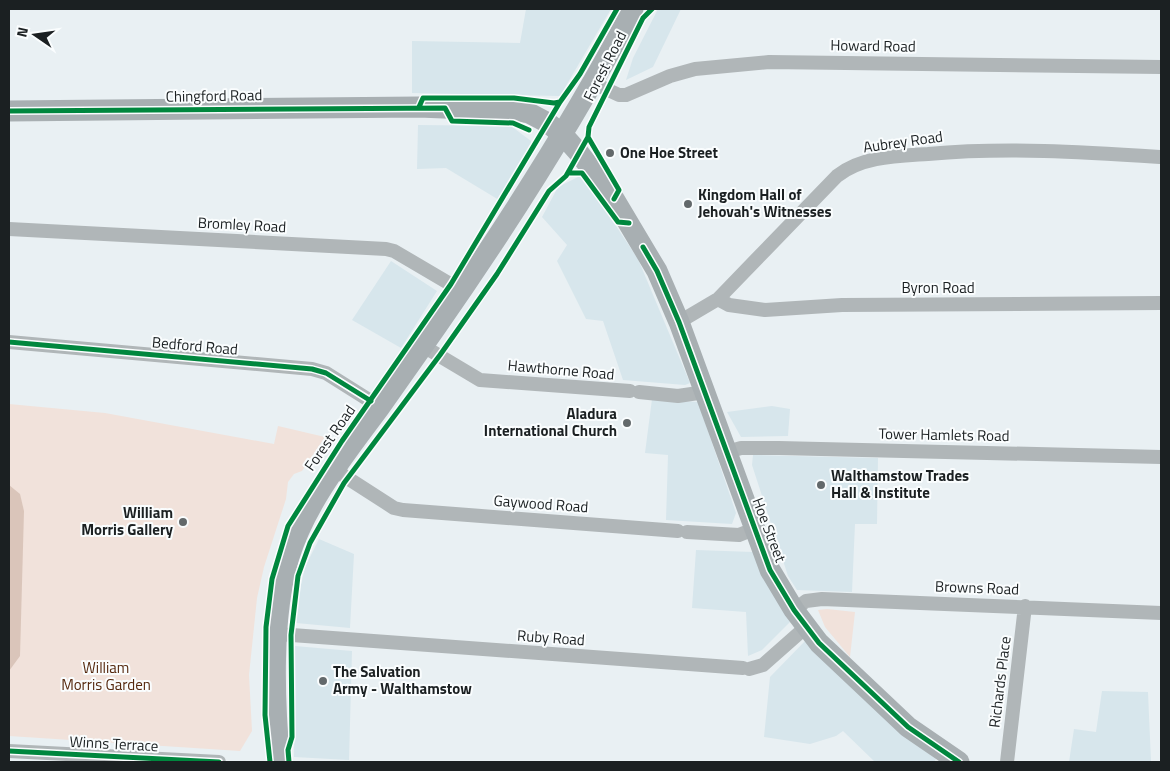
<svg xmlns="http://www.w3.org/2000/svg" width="1170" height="771" font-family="'Titillium Web',sans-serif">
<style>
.built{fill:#d7e6ec}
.green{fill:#f1e2db}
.water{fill:#dac5ba}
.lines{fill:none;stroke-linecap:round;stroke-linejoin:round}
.minor{stroke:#b0b6b8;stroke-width:14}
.primary{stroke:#a8afb2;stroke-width:21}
.cycleway-casing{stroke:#fafdfe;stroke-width:8}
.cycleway{stroke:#00873e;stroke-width:5}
.poi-dot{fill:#63696b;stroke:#fafdfe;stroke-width:2}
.labels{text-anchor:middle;stroke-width:4;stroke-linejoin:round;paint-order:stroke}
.street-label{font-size:15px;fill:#1b2022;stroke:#fafdfe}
.poi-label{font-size:15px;font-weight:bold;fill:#1b2022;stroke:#fafdfe;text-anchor:start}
.park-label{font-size:15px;fill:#56290f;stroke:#fafdfe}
</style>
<rect width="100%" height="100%" fill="#e9f0f3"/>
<path class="built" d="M 526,9 L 611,9 L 560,96 L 412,93 L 412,41 L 520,43 Z
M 658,9 L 681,9 L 653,67 L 626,80 L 633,58 Z
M 418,125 L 511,126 L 531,141 L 531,145 L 499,200 L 446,168 L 417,169 Z
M 582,175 L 638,259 L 690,383 L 685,385 L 623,380 L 603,321 L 586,319 L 557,261 L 567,245 L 542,217 L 558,187 Z
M 391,261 L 437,291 L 401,348 L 352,320 Z
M 652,399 L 698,402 L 736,513 L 732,524 L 666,520 L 668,455 L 645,453 Z
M 772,406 L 790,409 L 788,436 L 741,437 L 727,412 Z
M 753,455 L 878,458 L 877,524 L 855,524 L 852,592 L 797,590 L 788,576 L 752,465 Z
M 319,539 L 354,554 L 350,628 L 296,623 L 298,598 L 305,567 Z
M 696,550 L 753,552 L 790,622 L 762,650 L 748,656 L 746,612 L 692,608 Z
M 805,641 L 896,729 L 936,759 L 934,762 L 875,762 L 843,731 L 836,736 L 810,744 L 764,737 L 770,677 Z
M 295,646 L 352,651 L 349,760 L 294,757 Z
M 1102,691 L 1148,692 L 1151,762 L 1069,762 L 1074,729 L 1096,732 Z"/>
<path class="green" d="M 9,404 L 105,413 L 274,444 L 278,426 L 325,437 L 302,471 L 294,474 L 288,482 L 286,499 L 264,567 L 257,598 L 249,675 L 252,731 L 240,751 L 9,736 Z
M 827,609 L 855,612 L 850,657 L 825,627 L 818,610 Z"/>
<path class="water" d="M 9,485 L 20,494 L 24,511 L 20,656 L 9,671 Z"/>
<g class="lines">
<path class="minor" d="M 593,83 L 619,95 L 626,95 L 670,76 L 695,69 L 769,62 L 1161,67
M 9,229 L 386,249 L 394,251 L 462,291
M 718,299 L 729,305 L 765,310 L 842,305 L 1161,303
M 679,322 L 718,299 L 837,176 C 862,156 898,156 928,154 C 1006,147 1083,152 1161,157
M 9,342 L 312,369 L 326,373 L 380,407
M 423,346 L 480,380 L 630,391
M 639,392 L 678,396 L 705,392
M 727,452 L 741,448 L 779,448 L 1161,457
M 335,470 L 394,508 L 403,510 L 678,531
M 687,532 L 739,535 L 754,529
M 794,610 L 806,601 L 822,599 L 1161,613
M 278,634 L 743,668
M 749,669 L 763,665 L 806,627
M 9,751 L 219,762
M 1007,762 L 1025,606"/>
<path class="primary" d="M 9,111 L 419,107 L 517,111 L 529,113 L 548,123 L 563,135 L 579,153 L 614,199 L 657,271 L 679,322 L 770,570 L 794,610 L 819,643 L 908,727 L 959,762
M 280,762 C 274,701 271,616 289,557 C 306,502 346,453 380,407 C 399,380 418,353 437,326 C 508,224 575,119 633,9"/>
<defs>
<path id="cycleway" d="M 419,107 L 423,98 L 514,98 L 554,103 L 560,102 L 580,74 L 617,9
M 9,111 L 445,108 L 452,121 L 513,123 L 529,130
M 568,173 L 582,173 L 618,222 L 629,223
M 614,199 L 619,190 L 588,137 L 589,127 L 643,18 L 652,9
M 643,247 L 657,271 L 679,322 L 770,570 L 794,610 L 819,643 L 908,727 L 959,762
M 9,342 L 312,369 L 326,373 L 371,401
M 9,751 L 219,762
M 270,762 L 265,715 L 266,627 L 272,579 L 288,526 L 342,441 L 451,284 L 560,102
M 289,762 L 288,750 L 292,737 L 291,635 L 298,576 L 310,543 L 344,483 L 440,355 L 497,274 L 549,191 L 566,176 L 588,137"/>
</defs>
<use href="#cycleway" class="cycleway-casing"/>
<use href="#cycleway" class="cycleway"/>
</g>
<g class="poi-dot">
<circle cx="610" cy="153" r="5"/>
<circle cx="688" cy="204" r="5"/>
<circle cx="627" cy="423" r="5"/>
<circle cx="821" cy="485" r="5"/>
<circle cx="183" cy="522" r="5"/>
<circle cx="323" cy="681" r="5"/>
</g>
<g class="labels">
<g class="street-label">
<text transform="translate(873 46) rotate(1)" y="5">Howard Road</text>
<text transform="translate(605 66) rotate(-63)" y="5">Forest Road</text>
<text transform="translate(214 96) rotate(-1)" y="5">Chingford Road</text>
<text transform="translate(903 142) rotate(-8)" y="5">Aubrey Road</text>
<text transform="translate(242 225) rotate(3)" y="5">Bromley Road</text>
<text x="938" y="293">Byron Road</text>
<text transform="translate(195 346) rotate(5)" y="5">Bedford Road</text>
<text transform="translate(561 370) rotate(5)" y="5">Hawthorne Road</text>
<text transform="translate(944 435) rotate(1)" y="5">Tower Hamlets Road</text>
<text transform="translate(330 438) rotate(-55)" y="5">Forest Road</text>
<text transform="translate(541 504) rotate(4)" y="5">Gaywood Road</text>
<text transform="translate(769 530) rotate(69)" y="5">Hoe Street</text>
<text transform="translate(977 588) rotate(2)" y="5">Browns Road</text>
<text transform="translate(551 638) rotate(4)" y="5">Ruby Road</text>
<text transform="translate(1000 682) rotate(-83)" y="5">Richards Place</text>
<text transform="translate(114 744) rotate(3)" y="5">Winns Terrace</text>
</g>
<g class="poi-label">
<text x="620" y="158">One Hoe Street</text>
<text x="698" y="200">Kingdom Hall of<tspan x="698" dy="17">Jehovah's Witnesses</tspan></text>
<text x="617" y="419" text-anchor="end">Aladura<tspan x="617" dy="17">International Church</tspan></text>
<text x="831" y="481">Walthamstow Trades<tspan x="831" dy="17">Hall &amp; Institute</tspan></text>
<text x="173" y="518" text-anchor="end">William<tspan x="173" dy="17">Morris Gallery</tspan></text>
<text x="333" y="677">The Salvation<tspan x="333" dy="17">Army - Walthamstow</tspan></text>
</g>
<g class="park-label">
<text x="106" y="673">William<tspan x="106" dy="17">Morris Garden</tspan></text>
</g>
</g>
<rect width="1170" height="771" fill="none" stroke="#1b2022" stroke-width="20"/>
<g transform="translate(35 35) rotate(283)" stroke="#fafdfe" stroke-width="4" paint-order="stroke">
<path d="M0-4L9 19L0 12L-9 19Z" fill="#1b2022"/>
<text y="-8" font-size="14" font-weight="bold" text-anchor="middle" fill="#1b2022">N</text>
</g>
</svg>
